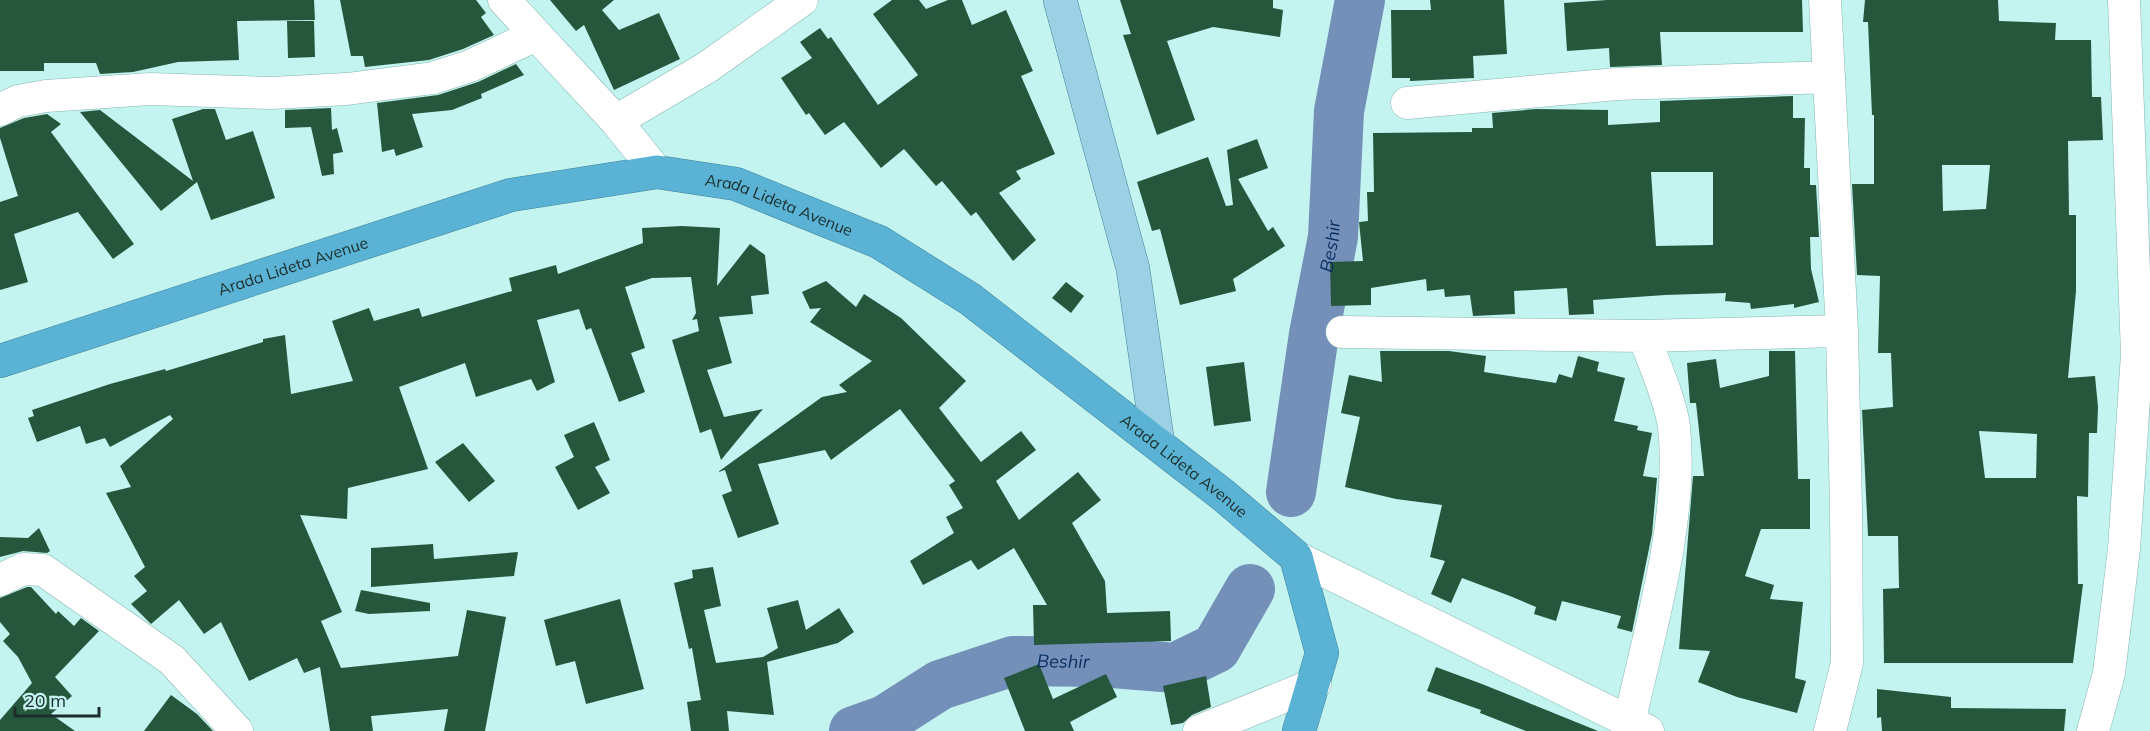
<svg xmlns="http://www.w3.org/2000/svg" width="2150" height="731" font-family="Mulish,sans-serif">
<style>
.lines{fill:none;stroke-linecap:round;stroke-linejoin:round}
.river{stroke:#7490b9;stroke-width:50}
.building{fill:#26573d;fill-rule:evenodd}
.minor-casing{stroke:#86b5b2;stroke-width:33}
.major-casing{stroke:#44849a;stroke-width:34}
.highway-casing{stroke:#44849a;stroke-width:34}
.minor{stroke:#fff;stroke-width:32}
.major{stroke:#9cd1e5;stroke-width:33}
.highway{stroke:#5ab3d4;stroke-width:33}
.labels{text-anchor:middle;stroke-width:6;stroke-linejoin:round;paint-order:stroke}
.street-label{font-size:16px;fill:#1b2e2d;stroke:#c3f4f0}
.water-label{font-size:18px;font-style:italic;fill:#082e61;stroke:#c3f4f0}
</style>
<rect width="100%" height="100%" fill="#c3f4f0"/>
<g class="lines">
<g class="river">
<path id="s1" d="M 1291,492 L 1314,334 L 1333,237 L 1339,111 L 1360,0"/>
<path id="s2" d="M 854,731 L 885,720 L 940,685 L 1013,661 L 1100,662 L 1175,668 L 1216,648 L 1250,589"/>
</g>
</g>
<path class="building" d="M 0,0 L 314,0 L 315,20 L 237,21 L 239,60 L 178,62 L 133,72 L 100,74 L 96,63 L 44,63 L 44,71 L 0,71 Z
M 340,0 L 476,0 L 486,13 L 481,17 L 494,35 L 463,49 L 429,60 L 365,67 L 363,56 L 351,56 Z
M 550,0 L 614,0 L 602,10 L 619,30 L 659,13 L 680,59 L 614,90 L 584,25 L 576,31 Z
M 892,0 L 919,0 L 926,9 L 948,0 L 962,0 L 972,25 L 1006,10 L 1033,71 L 1021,76 L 1055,154 L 1016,171 L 1021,179 L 999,193 L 1036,240 L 1013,261 L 976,212 L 971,216 L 942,181 L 936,186 L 904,149 L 881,168 L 844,122 L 825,135 L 809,113 L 806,115 L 781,78 L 812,58 L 800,42 L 820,28 L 828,39 L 831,37 L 878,105 L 918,75 L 873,14 Z
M 1120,0 L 1273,0 L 1273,8 L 1283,10 L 1280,37 L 1213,27 L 1167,41 L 1195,120 L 1157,135 L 1123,35 L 1131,34 Z
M 1430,0 L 1504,0 L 1507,54 L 1473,56 L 1474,78 L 1410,81 L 1410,78 L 1392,78 L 1391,10 L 1431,10 Z
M 1607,0 L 1802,0 L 1803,32 L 1660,32 L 1662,65 L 1610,67 L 1609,48 L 1567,51 L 1564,3 Z
M 1865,0 L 1998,0 L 1999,21 L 2056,23 L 2055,40 L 2091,40 L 2092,97 L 2101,97 L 2103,140 L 2068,141 L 2069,215 L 2076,215 L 2076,291 L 2068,378 L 2095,376 L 2098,407 L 2097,433 L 2089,433 L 2088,497 L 2077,496 L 2078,584 L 2083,584 L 2073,663 L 1884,663 L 1883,589 L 1899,588 L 1898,536 L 1868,536 L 1862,410 L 1893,407 L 1891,353 L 1878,353 L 1880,276 L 1857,275 L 1852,184 L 1874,184 L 1874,115 L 1872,115 L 1868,22 L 1863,22 ZM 1942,165 L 1990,165 L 1986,209 L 1943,211 ZM 1979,431 L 2037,434 L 2036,478 L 1985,478 Z
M 287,21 L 314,21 L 315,57 L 288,58 Z
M 516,64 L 524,75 L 481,94 L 482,98 L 452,110 L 412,114 L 423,147 L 396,156 L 394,149 L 382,152 L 377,103 L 438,95 L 478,82 Z
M 1793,96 L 1793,118 L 1805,118 L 1804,168 L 1810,168 L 1810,185 L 1816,185 L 1819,237 L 1810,237 L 1811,269 L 1819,302 L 1794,308 L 1794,304 L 1751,309 L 1750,303 L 1725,301 L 1726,293 L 1665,295 L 1593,300 L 1594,314 L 1569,315 L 1567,288 L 1514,291 L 1515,314 L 1473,316 L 1470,295 L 1445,297 L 1444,289 L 1427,291 L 1426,279 L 1371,288 L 1371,305 L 1331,306 L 1330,262 L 1363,261 L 1359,222 L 1368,221 L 1367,192 L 1374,192 L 1373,133 L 1472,132 L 1472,128 L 1493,128 L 1492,113 L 1536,109 L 1608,110 L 1608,125 L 1660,122 L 1660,101 ZM 1651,172 L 1713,172 L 1713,245 L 1656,246 Z
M 331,108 L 332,130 L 337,128 L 343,152 L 333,154 L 334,174 L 322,176 L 311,127 L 285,128 L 285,110 Z
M 203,109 L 215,109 L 226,140 L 253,131 L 275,198 L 211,220 L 197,182 L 161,211 L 80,112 L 100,110 L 193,181 L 172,119 Z
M 47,114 L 61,124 L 51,132 L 134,244 L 113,259 L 78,212 L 14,234 L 28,282 L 0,290 L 0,202 L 18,196 L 0,138 L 0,128 L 24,118 Z
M 1257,139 L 1268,168 L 1238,179 L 1268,231 L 1273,227 L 1285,246 L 1233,279 L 1236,291 L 1180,305 L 1160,229 L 1152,231 L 1137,182 L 1208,157 L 1226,206 L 1233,205 L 1227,150 Z
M 682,226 L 720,228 L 717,286 L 750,244 L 765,255 L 769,294 L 751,296 L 753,314 L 719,317 L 732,363 L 707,370 L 724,417 L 763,409 L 721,460 L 711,429 L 700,433 L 672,340 L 699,331 L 697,319 L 692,320 L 696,313 L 691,277 L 652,278 L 625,287 L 645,348 L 631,353 L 645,392 L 619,402 L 591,328 L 586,330 L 579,309 L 537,320 L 555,382 L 537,391 L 531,379 L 476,397 L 465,363 L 399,387 L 428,469 L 348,488 L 347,519 L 300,515 L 342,612 L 321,621 L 341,668 L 458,656 L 467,610 L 506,617 L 485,731 L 444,731 L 448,709 L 371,716 L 373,731 L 330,731 L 320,667 L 304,673 L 297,658 L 249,681 L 221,622 L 204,634 L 179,600 L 151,624 L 131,604 L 147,591 L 134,576 L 145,567 L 106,493 L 131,487 L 120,466 L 173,419 L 170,415 L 110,447 L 105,438 L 86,444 L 80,426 L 37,442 L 28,418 L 34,416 L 32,410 L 110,384 L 165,369 L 166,371 L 263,342 L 263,339 L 285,335 L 291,394 L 353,381 L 332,321 L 369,308 L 374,321 L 419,308 L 422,317 L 512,291 L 509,278 L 556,265 L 558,274 L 643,243 L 642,228 Z
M 826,281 L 856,307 L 864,294 L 901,318 L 966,381 L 939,408 L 981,462 L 1021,431 L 1036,450 L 996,481 L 1019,520 L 1078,472 L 1101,500 L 1072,523 L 1105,581 L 1107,613 L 1170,611 L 1171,641 L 1034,645 L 1033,605 L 1047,605 L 1014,548 L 978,570 L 971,560 L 923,585 L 910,561 L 954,533 L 946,517 L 963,508 L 949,485 L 955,481 L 900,409 L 831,460 L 825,450 L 758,464 L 779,524 L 738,538 L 722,495 L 732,491 L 725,470 L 718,472 L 822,397 L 847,392 L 839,385 L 872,361 L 810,322 L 821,308 L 810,309 L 802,292 Z
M 1066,282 L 1084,296 L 1071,313 L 1052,298 Z
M 1380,351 L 1449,351 L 1486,356 L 1484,372 L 1556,383 L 1559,374 L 1572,378 L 1578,356 L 1599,362 L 1597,371 L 1625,378 L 1614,421 L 1638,426 L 1637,430 L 1652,433 L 1643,476 L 1657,478 L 1652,534 L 1632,632 L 1617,628 L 1621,616 L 1562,601 L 1556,621 L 1534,614 L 1536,607 L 1510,596 L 1462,578 L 1451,603 L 1431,594 L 1445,561 L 1430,557 L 1442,505 L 1396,499 L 1345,487 L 1360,417 L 1341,413 L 1349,375 L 1382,382 Z
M 1769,351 L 1795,351 L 1798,479 L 1810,479 L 1810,529 L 1761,529 L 1745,576 L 1774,585 L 1770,599 L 1803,602 L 1795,678 L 1806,681 L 1797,713 L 1737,697 L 1698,682 L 1710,651 L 1679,649 L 1693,476 L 1704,476 L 1696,403 L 1690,403 L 1687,363 L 1716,359 L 1720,388 L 1769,376 Z
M 1244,362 L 1251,421 L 1214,426 L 1206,367 Z
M 594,422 L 610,460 L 595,467 L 610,493 L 578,510 L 555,467 L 574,457 L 564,435 Z
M 463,443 L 495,481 L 469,502 L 435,462 Z
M 39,528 L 50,551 L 47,553 L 23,551 L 0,557 L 0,537 L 28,538 Z
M 433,544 L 434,559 L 518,552 L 514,576 L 371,587 L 371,548 Z
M 713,567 L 721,606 L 704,610 L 716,663 L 763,657 L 778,648 L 767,608 L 798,600 L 806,630 L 839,608 L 854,632 L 838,643 L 767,662 L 774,715 L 727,711 L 729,731 L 691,731 L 687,702 L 701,700 L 692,648 L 689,649 L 674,583 L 693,578 L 692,570 Z
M 27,587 L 31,587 L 56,614 L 58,611 L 74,626 L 81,618 L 99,631 L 55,677 L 72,696 L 51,714 L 75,731 L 0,731 L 0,720 L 32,683 L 18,657 L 3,641 L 10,634 L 0,622 L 0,598 Z
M 361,590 L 430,603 L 430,611 L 369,614 L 355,611 Z
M 620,599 L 644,689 L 586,704 L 575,661 L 556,666 L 544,620 Z
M 1039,664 L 1053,699 L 1106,674 L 1117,697 L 1070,722 L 1074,731 L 1025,731 L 1004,678 Z
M 1436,667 L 1482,684 L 1598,731 L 1526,731 L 1480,713 L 1481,710 L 1427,691 Z
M 1206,676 L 1211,707 L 1192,715 L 1183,723 L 1171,725 L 1163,686 Z
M 1877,689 L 1951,697 L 1951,708 L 2066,709 L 2064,731 L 1882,731 L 1881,717 L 1877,718 Z
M 171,695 L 197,714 L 213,731 L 144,731 Z"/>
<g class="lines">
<defs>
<path id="minor" d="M 504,0 L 616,121 L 657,172
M 1825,0 L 1842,331 L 1846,508 L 1847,663 L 1830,731
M 1407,103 L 1617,84 L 1829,77
M 0,110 L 18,101 L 46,96 L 150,89 L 272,93 L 347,89 L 433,78 L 470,66 L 536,35
M 616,121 L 706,68 L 802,0
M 1342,332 L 1644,336 L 1842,331
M 1296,557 L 1648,731
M 0,580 L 23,569 L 43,570 L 172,660 L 237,731
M 1629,723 C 1649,633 1684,518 1674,427 C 1671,401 1653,361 1644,336
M 1199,731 L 1315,684
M 2093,731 L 2109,673 L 2124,549 L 2137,354 L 2124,0"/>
<path id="major" d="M 1060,0 L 1133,269 L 1158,444"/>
<g id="highway">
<path id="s3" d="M 0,361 L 511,195 L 657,172 L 736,184 L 879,242 L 970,299 L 1223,495 L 1296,557 L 1322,653 L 1299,731"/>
</g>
</defs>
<use href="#minor" class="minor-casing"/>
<use href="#major" class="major-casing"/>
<use href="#highway" class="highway-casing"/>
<use href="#minor" class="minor"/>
<use href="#major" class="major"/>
<use href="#highway" class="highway"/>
</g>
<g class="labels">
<g class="street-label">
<text dy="6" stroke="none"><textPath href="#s3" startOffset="812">Arada Lideta Avenue</textPath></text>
<text dy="6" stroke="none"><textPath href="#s3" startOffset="308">Arada Lideta Avenue</textPath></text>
<text dy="6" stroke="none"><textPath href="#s3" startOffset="1298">Arada Lideta Avenue</textPath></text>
</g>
<g class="water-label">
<text dy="6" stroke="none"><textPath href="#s1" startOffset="249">Beshir</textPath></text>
<text dy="6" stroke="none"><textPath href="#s2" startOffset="225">Beshir</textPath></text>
</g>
</g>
<path d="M15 707v9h84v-9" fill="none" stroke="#1b2e2d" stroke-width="3"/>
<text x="24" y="707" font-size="18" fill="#1b2e2d" stroke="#c3f4f0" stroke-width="4.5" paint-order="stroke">20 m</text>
</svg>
